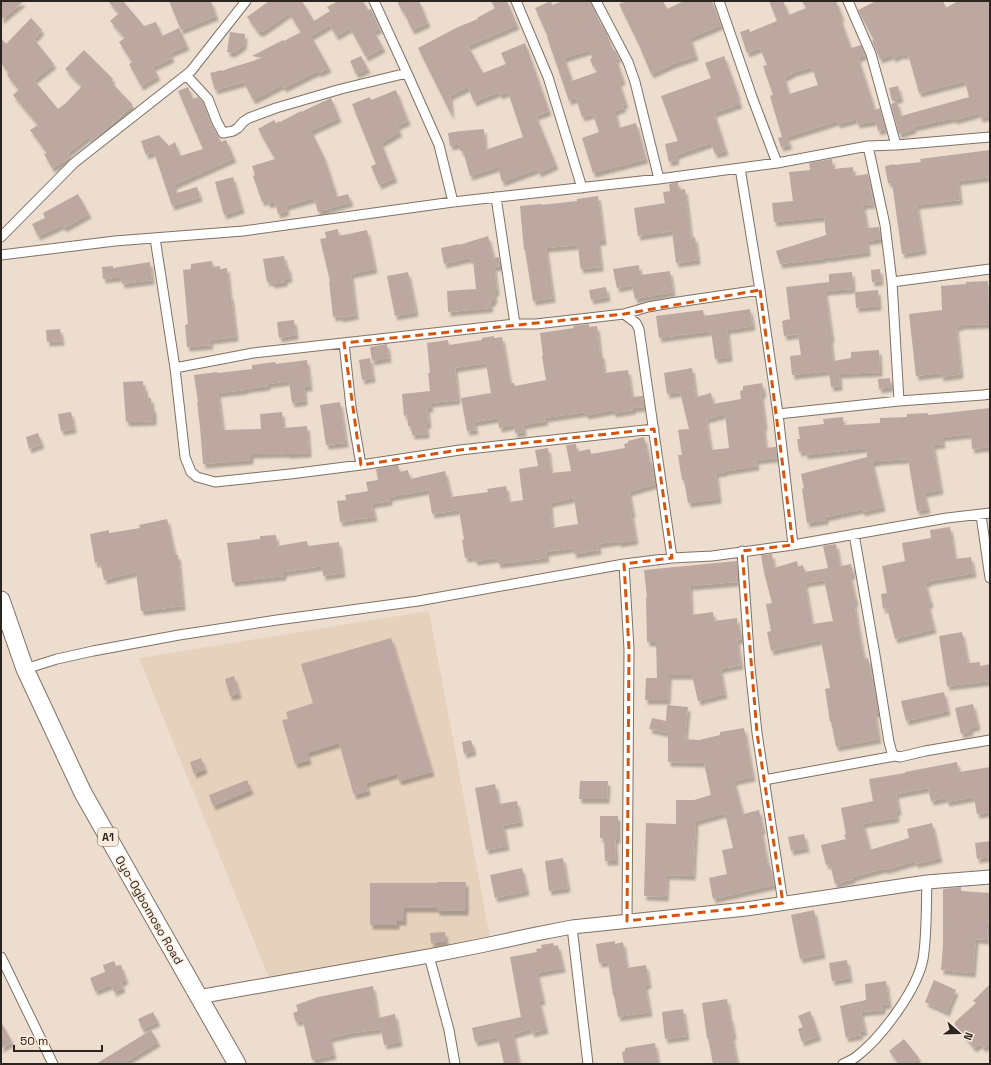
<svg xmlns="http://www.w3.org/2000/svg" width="991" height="1065" font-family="'Space Grotesk',sans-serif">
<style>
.built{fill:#e6d1bd}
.building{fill:#bda7a1;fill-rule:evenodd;filter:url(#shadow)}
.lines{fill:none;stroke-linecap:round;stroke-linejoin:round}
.street-casing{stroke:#7f7164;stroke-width:11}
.secondary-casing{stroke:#7f7164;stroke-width:15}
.highway-casing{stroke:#7f7164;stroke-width:19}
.street{stroke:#fff;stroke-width:9}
.secondary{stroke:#fff;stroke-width:13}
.highway{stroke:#fff;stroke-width:17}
.marked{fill:none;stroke:#d5540e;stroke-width:3;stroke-dasharray:8 5;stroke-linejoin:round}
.labels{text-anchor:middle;stroke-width:3;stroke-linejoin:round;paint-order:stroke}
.shield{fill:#faeadb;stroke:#686057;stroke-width:1}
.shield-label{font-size:11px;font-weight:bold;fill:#2a251f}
.street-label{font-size:12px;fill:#2a251f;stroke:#faeadb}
</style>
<defs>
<filter id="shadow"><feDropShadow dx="2.5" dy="4.5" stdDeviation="1" flood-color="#0004"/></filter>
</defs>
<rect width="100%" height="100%" fill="#edddce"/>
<path class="built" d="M 429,611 L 490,938 L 270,980 L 139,658 Z"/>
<path class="building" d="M 1,1 L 24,1 L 1,20 Z
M 108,1 L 123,1 L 144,26 L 156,22 L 162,36 L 179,28 L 187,46 L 170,53 L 172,58 L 153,67 L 158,76 L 141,86 L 129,64 L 132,62 L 119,42 L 125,38 L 110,21 L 119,13 Z
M 169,1 L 211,1 L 216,16 L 181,30 Z
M 269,1 L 302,1 L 314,21 L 330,11 L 327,7 L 338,1 L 363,1 L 368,10 L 371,9 L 380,29 L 374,31 L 383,48 L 366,57 L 350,28 L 336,36 L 330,25 L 311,36 L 329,68 L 319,73 L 318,71 L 284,88 L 282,85 L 253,100 L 244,82 L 215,90 L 210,73 L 222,70 L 222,71 L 230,68 L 263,58 L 252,56 L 283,40 L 284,41 L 301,32 L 289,13 L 262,32 L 258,32 L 247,17 Z
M 397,1 L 419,1 L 428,23 L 412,30 L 404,12 L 403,13 Z
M 491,1 L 507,1 L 517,25 L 468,46 L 483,73 L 506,64 L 501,53 L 525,43 L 549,111 L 536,116 L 556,165 L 539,173 L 537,169 L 502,182 L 498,167 L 470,176 L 463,151 L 460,151 L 460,144 L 450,146 L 448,133 L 461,131 L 484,129 L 485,150 L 523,137 L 508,92 L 500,95 L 499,92 L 474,102 L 468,87 L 450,96 L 452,116 L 418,48 L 458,27 L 478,19 L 477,18 L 495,8 Z
M 551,1 L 552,5 L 563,1 L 590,1 L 601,25 L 602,25 L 607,34 L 611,47 L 612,46 L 614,51 L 615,50 L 619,58 L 616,59 L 623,80 L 619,82 L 626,104 L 622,105 L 624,108 L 615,111 L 619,128 L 636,123 L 646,159 L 593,173 L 582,138 L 599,132 L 593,114 L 582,117 L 576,98 L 569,101 L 547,37 L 548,37 L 535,8 ZM 590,50 L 592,58 L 590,59 L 593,67 L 595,66 L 597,72 L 572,81 L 564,58 Z
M 626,1 L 663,1 L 667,9 L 684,1 L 712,1 L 721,25 L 690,38 L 696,56 L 673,64 L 651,74 L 639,45 L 619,4 Z
M 769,1 L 783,1 L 789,15 L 806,8 L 802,1 L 836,1 L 842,17 L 840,18 L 851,48 L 861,45 L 865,55 L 858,58 L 875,110 L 880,108 L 885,129 L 878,131 L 876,121 L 857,124 L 856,119 L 838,124 L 837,121 L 787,137 L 790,145 L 781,147 L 778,138 L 782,137 L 770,96 L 773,95 L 763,66 L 767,65 L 760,48 L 747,53 L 740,32 L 749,29 L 750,32 L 777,21 ZM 812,67 L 818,85 L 789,94 L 784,77 L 792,74 L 791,73 Z
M 876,1 L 943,1 L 946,8 L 958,1 L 990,1 L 990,116 L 980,118 L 979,113 L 955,120 L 954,118 L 913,127 L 914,129 L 899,134 L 891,104 L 897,102 L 901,116 L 969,97 L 965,81 L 919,93 L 908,54 L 903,55 L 902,54 L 893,58 L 892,55 L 880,59 L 872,41 L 874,40 L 858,10 Z
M 31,18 L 42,30 L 34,39 L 54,64 L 34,80 L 58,109 L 66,103 L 82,86 L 65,69 L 84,50 L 113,79 L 111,82 L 133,105 L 92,141 L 88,137 L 68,153 L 70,158 L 52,168 L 44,154 L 47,153 L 30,130 L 38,125 L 13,95 L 19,90 L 7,75 L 9,73 L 1,63 L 1,38 L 6,44 Z
M 230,32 L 245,34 L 244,45 L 233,53 L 227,52 Z
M 361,56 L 368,69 L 356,74 L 350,61 Z
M 724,56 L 738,95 L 737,95 L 740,104 L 714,113 L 726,151 L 715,154 L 711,143 L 676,155 L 677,160 L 669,162 L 665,144 L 678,141 L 661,96 L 711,78 L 705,63 Z
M 898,86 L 901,98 L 892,101 L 889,88 Z
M 188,87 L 193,99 L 198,97 L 203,102 L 211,124 L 221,142 L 226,140 L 234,158 L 174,185 L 177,193 L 197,187 L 200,197 L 172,206 L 154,152 L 146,155 L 141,141 L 159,135 L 169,146 L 175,142 L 180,156 L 203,149 L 178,91 Z
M 396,90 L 408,121 L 397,126 L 400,132 L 381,143 L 395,178 L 379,185 L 371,166 L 376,164 L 352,104 L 370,97 L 371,100 Z
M 331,98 L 339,118 L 311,131 L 324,157 L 337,197 L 348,194 L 351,202 L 318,212 L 314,198 L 286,206 L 287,211 L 278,214 L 275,202 L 268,204 L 267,200 L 262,202 L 253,176 L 255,175 L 252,166 L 275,159 L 258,129 L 274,120 L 276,123 L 280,121 L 280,122 L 301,111 L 301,112 Z
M 990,150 L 990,177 L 958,181 L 960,200 L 917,205 L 924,250 L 902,254 L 892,183 L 888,183 L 885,166 L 895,164 L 895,165 L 921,162 L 920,159 Z
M 832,159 L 833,169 L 853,167 L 854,176 L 868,174 L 871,191 L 873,204 L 863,205 L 867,228 L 879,227 L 881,239 L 867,241 L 868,252 L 828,258 L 828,257 L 821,259 L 780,264 L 776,251 L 826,235 L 824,217 L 774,222 L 772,203 L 793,201 L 789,172 L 810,170 L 809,163 Z
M 233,177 L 242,209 L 224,215 L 215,182 Z
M 678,182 L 679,190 L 685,189 L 691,238 L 695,237 L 698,260 L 676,263 L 672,231 L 638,236 L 634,208 L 665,203 L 663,192 L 670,191 L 669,184 Z
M 78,194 L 89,214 L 64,228 L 62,225 L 38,236 L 32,224 L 45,218 L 43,213 Z
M 598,196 L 604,241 L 598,241 L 601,267 L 581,269 L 580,265 L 578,245 L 546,248 L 553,298 L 533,301 L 525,250 L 524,250 L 520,206 L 541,204 L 541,205 L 577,201 L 577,199 Z
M 338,229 L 339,236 L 367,230 L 375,269 L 351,274 L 356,315 L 341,318 L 340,316 L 333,317 L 329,281 L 330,281 L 320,239 L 326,238 L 325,232 Z
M 488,236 L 494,258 L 499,257 L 500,266 L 494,267 L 497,292 L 494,292 L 495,299 L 493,300 L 493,302 L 490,302 L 491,308 L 448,312 L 447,291 L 476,289 L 473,259 L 470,260 L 469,258 L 444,264 L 441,248 L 459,244 L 459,245 Z
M 284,256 L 286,267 L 288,266 L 290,278 L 285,279 L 285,282 L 272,284 L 271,281 L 267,282 L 263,259 Z
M 212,261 L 213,267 L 220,266 L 220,269 L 227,268 L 230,296 L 231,296 L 236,337 L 210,340 L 211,345 L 187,347 L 185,325 L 188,324 L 183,270 L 191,269 L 191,264 Z
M 150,262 L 152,280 L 122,284 L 121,277 L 103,279 L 102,267 L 113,266 L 113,268 Z
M 639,265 L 640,275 L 670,271 L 673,292 L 635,299 L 632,285 L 617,288 L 613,269 Z
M 880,269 L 881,281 L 872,282 L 871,270 Z
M 408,272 L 416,312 L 395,316 L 387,276 Z
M 852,272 L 853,289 L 825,291 L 832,338 L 830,338 L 833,361 L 851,358 L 851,352 L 879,350 L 880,372 L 839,374 L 840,386 L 831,387 L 829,371 L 792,375 L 790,356 L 801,355 L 798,334 L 784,336 L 782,321 L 790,319 L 786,287 L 829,282 L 829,274 Z
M 988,281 L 989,324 L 961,325 L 961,326 L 956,327 L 961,374 L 941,377 L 941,373 L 916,376 L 909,314 L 942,310 L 941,286 L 966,284 L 966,282 Z
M 606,287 L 608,297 L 591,300 L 589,290 Z
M 878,290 L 879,306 L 856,308 L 855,292 Z
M 750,309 L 753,326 L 727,330 L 730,357 L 715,359 L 711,331 L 659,338 L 656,316 L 703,310 L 704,316 Z
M 294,320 L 296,335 L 279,338 L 277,322 Z
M 589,324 L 589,327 L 597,326 L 600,354 L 602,354 L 604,373 L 628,370 L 632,397 L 643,396 L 644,407 L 633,408 L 633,410 L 613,413 L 613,410 L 586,415 L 585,412 L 545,418 L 546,421 L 523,425 L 524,432 L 515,433 L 514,425 L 499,428 L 498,418 L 474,422 L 476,430 L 467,431 L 461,398 L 491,393 L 486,363 L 455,368 L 458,400 L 430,403 L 431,408 L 427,408 L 429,424 L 426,424 L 427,434 L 412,435 L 411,426 L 408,426 L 407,415 L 404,416 L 402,394 L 430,391 L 428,373 L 430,373 L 427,343 L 448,340 L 449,345 L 482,340 L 482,338 L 494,336 L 494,338 L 502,337 L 510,383 L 514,383 L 515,386 L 546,380 L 542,356 L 543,355 L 540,333 L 574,328 L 573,326 Z
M 60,329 L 62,341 L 47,342 L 46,330 Z
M 387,344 L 389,358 L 372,361 L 370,347 Z
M 370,358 L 373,378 L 362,380 L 359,360 Z
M 307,360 L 310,387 L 304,387 L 305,401 L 292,403 L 289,381 L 267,384 L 268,386 L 245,389 L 245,390 L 218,393 L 223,430 L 261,429 L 260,414 L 282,412 L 283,428 L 307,426 L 309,453 L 287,454 L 287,453 L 251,454 L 251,460 L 203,464 L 200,427 L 197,402 L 198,402 L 194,375 L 217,372 L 217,373 L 252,369 L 252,365 L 275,362 L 276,364 Z
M 692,368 L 696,397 L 711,393 L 713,404 L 741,399 L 740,391 L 743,390 L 743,386 L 762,383 L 764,393 L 761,394 L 765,425 L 763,426 L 766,448 L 776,447 L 777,458 L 756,460 L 757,466 L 724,471 L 725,472 L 716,473 L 719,499 L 688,503 L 684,480 L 682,480 L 678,455 L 682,455 L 678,430 L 689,429 L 680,392 L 667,394 L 664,373 ZM 725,414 L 729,448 L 711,450 L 706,419 Z
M 890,378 L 891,387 L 879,389 L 878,379 Z
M 143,381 L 143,386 L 145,386 L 146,398 L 151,398 L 152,408 L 154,408 L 154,421 L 128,422 L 128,421 L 126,422 L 123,382 Z
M 340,402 L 346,443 L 326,445 L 320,405 Z
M 990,408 L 990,447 L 972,449 L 971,434 L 942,437 L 943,444 L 933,445 L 941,490 L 924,493 L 928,509 L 917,511 L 908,459 L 877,461 L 877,462 L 872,462 L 883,507 L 862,512 L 862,509 L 826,517 L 826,520 L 807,523 L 802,489 L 804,488 L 801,474 L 867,457 L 866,448 L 805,455 L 805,451 L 799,452 L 797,439 L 800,439 L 798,427 L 824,424 L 823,419 L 843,417 L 843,425 L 880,423 L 880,418 L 907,417 L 907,414 L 928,413 L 928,415 Z
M 71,412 L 74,429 L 61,431 L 58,414 Z
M 38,433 L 42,444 L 29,449 L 26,437 Z
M 644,437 L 650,463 L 652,463 L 655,484 L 629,492 L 633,513 L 631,513 L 636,540 L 619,543 L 618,541 L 598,544 L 599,550 L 574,554 L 573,548 L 546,552 L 547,558 L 498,564 L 497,558 L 475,561 L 474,557 L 465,558 L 462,540 L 464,539 L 459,510 L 432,514 L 428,490 L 390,497 L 390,501 L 372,504 L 375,517 L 340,522 L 337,501 L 346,500 L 345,495 L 368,491 L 366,482 L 378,480 L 376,469 L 398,465 L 400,472 L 408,470 L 410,479 L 445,471 L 451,497 L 488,492 L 487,489 L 506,486 L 509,502 L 523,500 L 519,469 L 538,466 L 535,450 L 548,448 L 551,473 L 571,471 L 566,445 L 576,444 L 577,452 L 590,449 L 591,454 L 625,448 L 624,444 L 628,443 L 628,441 ZM 574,498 L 578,524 L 552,528 L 550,503 Z
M 167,519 L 175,555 L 178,555 L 183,606 L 141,611 L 136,572 L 104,580 L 100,562 L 95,563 L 90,534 L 109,530 L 109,533 L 140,528 L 139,525 Z
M 950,527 L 955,559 L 971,557 L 974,573 L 929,581 L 929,582 L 925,583 L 931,603 L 928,604 L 934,629 L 895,639 L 887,608 L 883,609 L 881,594 L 887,593 L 882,566 L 905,561 L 902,543 L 931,538 L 930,530 Z
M 276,535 L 277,546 L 307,541 L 308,546 L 339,542 L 343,573 L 323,576 L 322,566 L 284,572 L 284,576 L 232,582 L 227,543 L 260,539 L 260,536 Z
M 836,544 L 840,566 L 851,564 L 853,575 L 850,575 L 856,602 L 854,602 L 857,621 L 864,659 L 868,658 L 873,681 L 878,712 L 875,713 L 879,739 L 836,747 L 831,721 L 830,722 L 825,689 L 830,688 L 821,640 L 771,651 L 767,632 L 771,631 L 766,604 L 772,603 L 764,572 L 761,555 L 772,554 L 774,568 L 797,561 L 798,567 L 803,565 L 805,572 L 828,568 L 823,546 ZM 824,580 L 833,621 L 812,624 L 805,583 Z
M 737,561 L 738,576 L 736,576 L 737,582 L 690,586 L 691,615 L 713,612 L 714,621 L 737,618 L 738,630 L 741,630 L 742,639 L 737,640 L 741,665 L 720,669 L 725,694 L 698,701 L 692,675 L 669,675 L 668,700 L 645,700 L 646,678 L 657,678 L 656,642 L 647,642 L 646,597 L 647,597 L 644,570 Z
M 962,632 L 968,663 L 980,662 L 980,666 L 990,664 L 990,681 L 947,686 L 939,636 Z
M 391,638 L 432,772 L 399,781 L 397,774 L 366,783 L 368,791 L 354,795 L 339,743 L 307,753 L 309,760 L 295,764 L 282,720 L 288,719 L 286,712 L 313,703 L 301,664 Z
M 234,676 L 239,694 L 230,696 L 225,679 Z
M 944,692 L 948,711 L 906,721 L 901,701 Z
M 973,704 L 978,726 L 970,728 L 971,731 L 961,734 L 955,708 Z
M 667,705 L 688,707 L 685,739 L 699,740 L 720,735 L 720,732 L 744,728 L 753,777 L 734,781 L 743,814 L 759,810 L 763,830 L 761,830 L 768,866 L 770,866 L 774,885 L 713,899 L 709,878 L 727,874 L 722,850 L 733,848 L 725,813 L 696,821 L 693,876 L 667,875 L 666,897 L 644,896 L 646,823 L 676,824 L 676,800 L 694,800 L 711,795 L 704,763 L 668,762 L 668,733 L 649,729 L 652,718 L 666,721 Z
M 471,740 L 474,751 L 464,754 L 462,742 Z
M 201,758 L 205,769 L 194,774 L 190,762 Z
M 957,762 L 959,772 L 990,767 L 990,812 L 977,814 L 974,797 L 947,802 L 946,798 L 931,801 L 928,788 L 896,794 L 899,811 L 896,811 L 897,818 L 867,823 L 863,824 L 870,850 L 909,838 L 907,829 L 932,823 L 940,858 L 915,864 L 915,861 L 885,870 L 885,868 L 853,877 L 853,879 L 835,884 L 830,864 L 826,865 L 821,845 L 846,839 L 844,835 L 846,834 L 841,808 L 873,801 L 869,779 L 905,773 L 905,772 Z
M 247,780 L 251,790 L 213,806 L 209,795 Z
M 580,781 L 608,781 L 607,799 L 579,799 Z
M 495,784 L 499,804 L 517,801 L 521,822 L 503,825 L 507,846 L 486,850 L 475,788 Z
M 600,816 L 618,816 L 618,839 L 615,839 L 616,861 L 605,861 L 604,838 L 600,838 Z
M 804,834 L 807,848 L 791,851 L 788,837 Z
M 990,841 L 990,857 L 977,859 L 975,843 Z
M 563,858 L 568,888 L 549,891 L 545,861 Z
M 522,868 L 527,891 L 495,898 L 490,875 Z
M 437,882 L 466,882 L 466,911 L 437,911 L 437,908 L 404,908 L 404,921 L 397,921 L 397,925 L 370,925 L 370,883 L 437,883 Z
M 961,887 L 961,891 L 990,893 L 987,940 L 976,939 L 973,973 L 941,970 L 943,945 L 943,889 Z
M 814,910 L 823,954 L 800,959 L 791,915 Z
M 445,932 L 446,941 L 431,943 L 430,933 Z
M 615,941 L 615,944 L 623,942 L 627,968 L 646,965 L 649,984 L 645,985 L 650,1012 L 618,1017 L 614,995 L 613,995 L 608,962 L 599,963 L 596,944 Z
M 553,943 L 554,946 L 558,945 L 563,968 L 537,973 L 543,1000 L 539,1001 L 546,1029 L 532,1033 L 531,1029 L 513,1034 L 519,1064 L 504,1064 L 498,1037 L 475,1042 L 472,1028 L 521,1017 L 510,957 L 537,952 L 536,949 L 542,948 L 541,945 Z
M 847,960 L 850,978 L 832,981 L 829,963 Z
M 114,961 L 116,966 L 121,965 L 126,980 L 121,982 L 123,988 L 114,992 L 111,985 L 95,991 L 90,978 L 105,972 L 103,965 Z
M 934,980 L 956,990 L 947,1012 L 925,1002 Z
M 886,981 L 889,1004 L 883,1005 L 883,1010 L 861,1012 L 865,1031 L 860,1032 L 861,1035 L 846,1038 L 840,1006 L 866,1000 L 865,984 Z
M 990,984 L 990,1043 L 984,1048 L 980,1044 L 974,1048 L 955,1025 L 955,1022 L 976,1003 L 973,1001 Z
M 373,986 L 378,1018 L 395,1014 L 400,1042 L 384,1045 L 381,1029 L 352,1033 L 330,1038 L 334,1055 L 312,1060 L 305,1029 L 302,1020 L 296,1022 L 293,1013 L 298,1011 L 296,1005 L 318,997 Z
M 727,999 L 730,1018 L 731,1018 L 734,1035 L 732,1035 L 737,1064 L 713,1064 L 708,1038 L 707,1038 L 702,1003 Z
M 683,1009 L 687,1036 L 665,1039 L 662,1012 Z
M 810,1011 L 819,1036 L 802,1042 L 798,1029 L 803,1027 L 798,1016 Z
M 153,1012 L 158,1022 L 142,1029 L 138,1019 Z
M 1,1022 L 12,1042 L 1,1048 Z
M 151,1030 L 158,1042 L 122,1064 L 96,1064 Z
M 904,1039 L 919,1058 L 912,1064 L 899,1064 L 889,1051 Z
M 655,1043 L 658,1064 L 624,1064 L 622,1052 L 625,1051 L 625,1048 Z"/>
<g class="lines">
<defs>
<path id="street" d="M 374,1 L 407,73 L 439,145 L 453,202
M 516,1 L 548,77 L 582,188
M 596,1 L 628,62 L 635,82 L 659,179
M 719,1 L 752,97 L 777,163
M 848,1 L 871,54 L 896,145
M 186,75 L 208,99 L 217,122 L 223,133 L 233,131 L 238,128 L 243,122 L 249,118 L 276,108 L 341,89 L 407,73
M 868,146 L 885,225 L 892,282 L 899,401
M 740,168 L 760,290 L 778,414 L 793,545
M 496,197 L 515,324
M 1,237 L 74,163 L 191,71 L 246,1
M 155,238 L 175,368 L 185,457 L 191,472 L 197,477 L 215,482 L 290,474 L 361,465 L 460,450 L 654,429
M 1,255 L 115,241 L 243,231 L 453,202 L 659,179 L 777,163 L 868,146 L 896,145 L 990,137
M 892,282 L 990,269
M 624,314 L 648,307 L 671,303 L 760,290
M 344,343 L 351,407 L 361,465
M 175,368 L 253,353 L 515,324 L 536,324 L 624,314 L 636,323 L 639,329 L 672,558
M 778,414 L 899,401 L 983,395 L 990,394
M 981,515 L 990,578
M 854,534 L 875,655 L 889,742 L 892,753 L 895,756 L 900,757 L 925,751 L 990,740
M 742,551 L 750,667 L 757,733 L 783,903
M 624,564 L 629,649 L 627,921
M 25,669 L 57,659 L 93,651 L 179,635 L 277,620 L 418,601 L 624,564 L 672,558 L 712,556 L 793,545 L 947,518 L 990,513
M 764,780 L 895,756
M 572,927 L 588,1064
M 429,956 L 449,1030 L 455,1064
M 1,957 L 53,1064
M 843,1064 C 847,1062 852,1060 856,1057 C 881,1038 917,990 923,959 C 927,935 926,907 927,882"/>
<path id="secondary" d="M 198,997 L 429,956 L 480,946 L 536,934 L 572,927 L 746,909 L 927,882 L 990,877"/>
<path id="highway" d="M 1,600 L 25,669 L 83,793 L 237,1064"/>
</defs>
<use href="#street" class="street-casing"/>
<use href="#secondary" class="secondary-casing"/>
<use href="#highway" class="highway-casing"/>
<use href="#street" class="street"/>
<use href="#secondary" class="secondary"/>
<use href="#highway" class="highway"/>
</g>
<path class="marked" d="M 760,290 L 793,545 L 742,551 L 757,733 L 783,903 L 627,921 L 629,649 L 624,564 L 672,558 L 654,429 L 460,450 L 361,465 L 344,343 L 624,314 Z"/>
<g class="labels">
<rect class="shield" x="98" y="828" width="20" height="18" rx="3"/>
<g class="shield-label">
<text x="108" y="841">A1</text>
</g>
<g class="street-label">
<text transform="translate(149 910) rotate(60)" y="4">Oyo-Ogbomoso Road</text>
</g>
</g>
<rect width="991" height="1065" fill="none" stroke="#2a251f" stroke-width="4"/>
<g transform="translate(959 1033) rotate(110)" stroke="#faeadb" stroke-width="3" paint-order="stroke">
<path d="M0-3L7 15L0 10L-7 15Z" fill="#2a251f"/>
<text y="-6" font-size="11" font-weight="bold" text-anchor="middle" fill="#2a251f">N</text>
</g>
<path d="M14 1045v6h88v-6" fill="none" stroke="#2a251f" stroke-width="2"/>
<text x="20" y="1045" font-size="12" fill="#2a251f" stroke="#faeadb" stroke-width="3" paint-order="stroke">50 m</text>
</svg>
